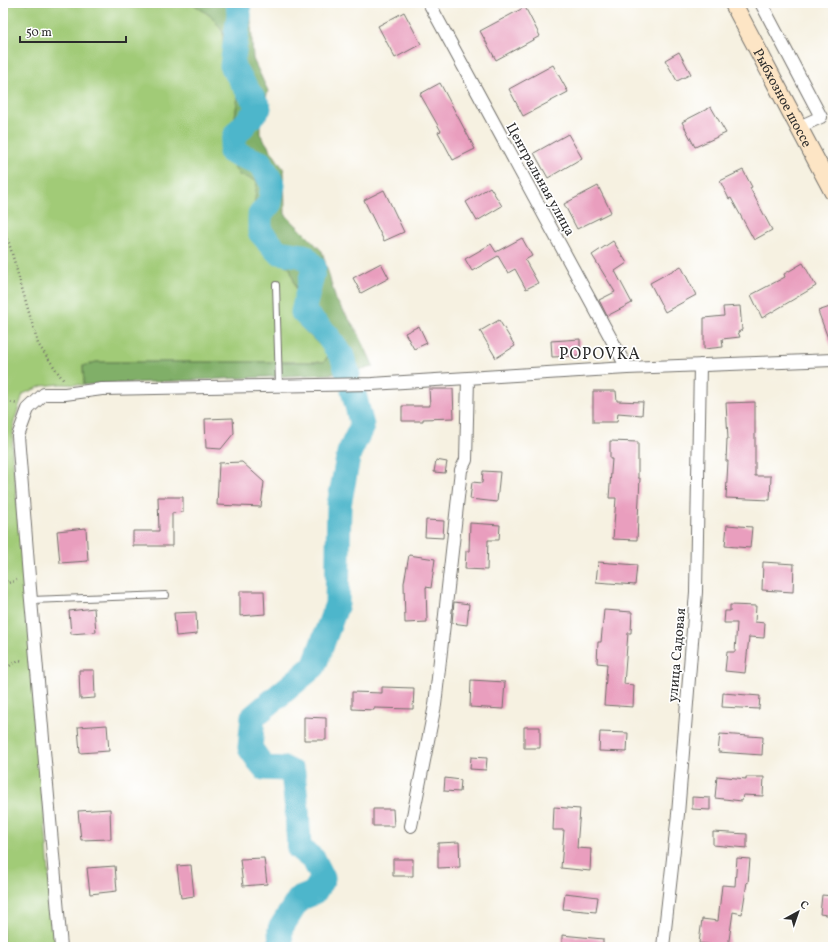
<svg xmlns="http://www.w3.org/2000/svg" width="836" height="950" font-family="Vollkorn,serif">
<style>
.green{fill:#a1cb77;stroke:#667b51}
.forest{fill:#80af68;stroke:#566d4a}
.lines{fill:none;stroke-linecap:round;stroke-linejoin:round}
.river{stroke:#4db6cb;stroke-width:25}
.building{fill:#e99ebe}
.lane-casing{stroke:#72706b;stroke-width:8}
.street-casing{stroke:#72706b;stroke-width:14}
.secondary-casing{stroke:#72706b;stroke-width:19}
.path{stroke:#72706b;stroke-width:2.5;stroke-dasharray:1 3;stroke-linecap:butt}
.lane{stroke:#fff;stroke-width:6}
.street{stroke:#fff;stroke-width:12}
.secondary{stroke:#fde5c5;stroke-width:17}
.labels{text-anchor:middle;stroke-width:3.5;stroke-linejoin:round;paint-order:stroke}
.street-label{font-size:14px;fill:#2b2b2b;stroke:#fff}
.quarter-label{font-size:16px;letter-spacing:1px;fill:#2b2b2b;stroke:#fff}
</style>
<rect width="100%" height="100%" fill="#fff"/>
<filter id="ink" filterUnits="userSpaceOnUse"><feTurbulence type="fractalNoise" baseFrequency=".025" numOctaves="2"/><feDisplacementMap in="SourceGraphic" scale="8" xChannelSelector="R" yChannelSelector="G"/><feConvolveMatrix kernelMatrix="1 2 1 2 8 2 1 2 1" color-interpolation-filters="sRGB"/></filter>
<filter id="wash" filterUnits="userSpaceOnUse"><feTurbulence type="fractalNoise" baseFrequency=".012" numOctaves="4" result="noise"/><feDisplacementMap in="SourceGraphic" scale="16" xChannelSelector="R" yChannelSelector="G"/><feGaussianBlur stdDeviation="0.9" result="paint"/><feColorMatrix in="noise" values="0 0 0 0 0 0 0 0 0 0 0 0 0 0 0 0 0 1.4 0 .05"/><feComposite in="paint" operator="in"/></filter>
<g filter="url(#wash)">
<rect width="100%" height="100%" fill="#f6f1e1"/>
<path class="green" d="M 3,3 L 192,3 L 212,17 L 223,32 L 224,64 L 238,97 L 234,123 L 223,148 L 258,181 L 252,225 L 266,253 L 290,267 L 297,292 L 293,319 L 329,354 L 324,362 L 96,362 L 83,366 L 84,385 L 60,384 L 42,386 L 23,394 L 14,422 L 12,453 L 28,609 L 55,947 L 3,947 Z"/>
<path class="forest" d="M 192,3 L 250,3 L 253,59 L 268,91 L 260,116 L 260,134 L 284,170 L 285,214 L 322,251 L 336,300 L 357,331 L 374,367 L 334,374 L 84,385 L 83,366 L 96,362 L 324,362 L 329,354 L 293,319 L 297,292 L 290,268 L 266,253 L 252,225 L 257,181 L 239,175 L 223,148 L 234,123 L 238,97 L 224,64 L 223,32 L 212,17 Z"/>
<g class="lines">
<path class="river" d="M 238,3 L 239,15 L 232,66 L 259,108 L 236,134 L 231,152 L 261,163 L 273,185 L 270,203 L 260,215 L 260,232 L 278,252 L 304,256 L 314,267 L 303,312 L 327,335 L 342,356 L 348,374
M 281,947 L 280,929 L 299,899 L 314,893 L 323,878 L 314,860 L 299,848 L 297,809 L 293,773 L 285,769 L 264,768 L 250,748 L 253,717 L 314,666 L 337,604 L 339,505 L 349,453 L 362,426 L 353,390"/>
</g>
<g id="blocks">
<path class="building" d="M 525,7 L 540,36 L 496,60 L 480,31 Z
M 404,12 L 421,44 L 395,58 L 378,26 Z
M 679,52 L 691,74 L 677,81 L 665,60 Z
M 553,65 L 568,92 L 523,116 L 509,89 Z
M 440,83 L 475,149 L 453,160 L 438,132 L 441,131 L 420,94 Z
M 711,107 L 726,133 L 695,147 L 682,122 Z
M 568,134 L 582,158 L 548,178 L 534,153 Z
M 743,170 L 752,187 L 750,188 L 772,230 L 754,240 L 731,198 L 729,199 L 720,181 Z
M 598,186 L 611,212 L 577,229 L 564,204 Z
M 490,187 L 502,206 L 477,221 L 466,202 Z
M 384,190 L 404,232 L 384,241 L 364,200 Z
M 522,238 L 532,256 L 525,260 L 538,283 L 526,289 L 515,269 L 508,273 L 498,256 L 472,271 L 465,259 L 491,244 L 496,252 Z
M 613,241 L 627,263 L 615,271 L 632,303 L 607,316 L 599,300 L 615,292 L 592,255 Z
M 381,263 L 389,278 L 361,293 L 353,278 Z
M 803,263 L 816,286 L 762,318 L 751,295 L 785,277 L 784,274 Z
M 681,266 L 696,295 L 665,312 L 650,283 Z
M 740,306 L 742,330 L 738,332 L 740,337 L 722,339 L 723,347 L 704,349 L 704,318 L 724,316 L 723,307 Z
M 833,306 L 833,349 L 832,349 L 818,311 Z
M 499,320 L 515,346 L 496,358 L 480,331 Z
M 419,326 L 427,343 L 414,349 L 405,333 Z
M 580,339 L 580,356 L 552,357 L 551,341 Z
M 429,389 L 453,389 L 454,418 L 423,419 L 423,421 L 402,421 L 402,406 L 430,406 Z
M 593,391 L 616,391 L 617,401 L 643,402 L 642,415 L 618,413 L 617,422 L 593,422 Z
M 755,402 L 755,476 L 771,476 L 770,500 L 726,498 L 728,461 L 726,461 L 727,439 L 728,439 L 726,403 Z
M 233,418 L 234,433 L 221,449 L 206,448 L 205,419 Z
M 610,441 L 638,442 L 638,478 L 640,478 L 637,540 L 613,539 L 616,498 L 609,498 L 612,459 L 610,459 Z
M 436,460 L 447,462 L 445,473 L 434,472 Z
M 242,462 L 264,482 L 261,507 L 217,505 L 219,463 Z
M 483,471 L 500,472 L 497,502 L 470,499 L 472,482 L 482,483 Z
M 158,497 L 183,497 L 183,512 L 172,513 L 172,546 L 133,546 L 133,531 L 159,531 Z
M 426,520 L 444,521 L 443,538 L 425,537 Z
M 470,523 L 500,525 L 499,540 L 488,540 L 487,570 L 465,569 L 466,551 L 469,551 Z
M 727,525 L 752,527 L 750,548 L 725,546 Z
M 86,528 L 88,561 L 60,563 L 57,531 Z
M 409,555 L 435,559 L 431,588 L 426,587 L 427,622 L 405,623 L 404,583 Z
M 598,562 L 637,565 L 635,585 L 596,582 Z
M 763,562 L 794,564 L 793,592 L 762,590 Z
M 240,591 L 264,591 L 265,614 L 240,616 Z
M 454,602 L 469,604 L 467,625 L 452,623 Z
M 730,605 L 756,606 L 755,622 L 765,623 L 764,638 L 749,637 L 745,673 L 725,671 L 727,652 L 735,652 L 737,623 L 724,623 L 725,611 L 730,611 Z
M 94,608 L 96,632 L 71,634 L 69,611 Z
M 604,610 L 632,612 L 631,633 L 628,633 L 624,684 L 634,685 L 633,707 L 604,705 L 607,664 L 597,663 L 598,642 L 601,642 Z
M 196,612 L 197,634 L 176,636 L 174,613 Z
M 79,670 L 94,670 L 95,698 L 80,699 Z
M 471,680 L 505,682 L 503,709 L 470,707 Z
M 382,687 L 414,688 L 413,709 L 374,708 L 374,710 L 352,709 L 352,692 L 382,693 Z
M 723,693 L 760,696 L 759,709 L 722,707 Z
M 304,717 L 326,718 L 326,740 L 304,740 Z
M 107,725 L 109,751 L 80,753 L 78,727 Z
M 524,727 L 540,727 L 540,748 L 524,748 Z
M 600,732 L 628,733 L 627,752 L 599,751 Z
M 720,734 L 763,737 L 762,755 L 718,752 Z
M 471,757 L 487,758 L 486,770 L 470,769 Z
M 717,776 L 746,779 L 746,777 L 764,777 L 763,796 L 743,795 L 742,801 L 715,798 Z
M 445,778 L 461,780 L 460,792 L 444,791 Z
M 692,797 L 710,798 L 710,810 L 692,809 Z
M 554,807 L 580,809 L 577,848 L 591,849 L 590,871 L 561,868 L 564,830 L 553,830 Z
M 110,809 L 111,839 L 81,840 L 78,811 Z
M 373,809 L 393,809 L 394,826 L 373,826 Z
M 713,832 L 747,834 L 747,848 L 713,845 Z
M 459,842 L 460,867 L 438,868 L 438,843 Z
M 264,858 L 267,884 L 243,886 L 240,859 Z
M 737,858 L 750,859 L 748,883 L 747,882 L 742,914 L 733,912 L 728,947 L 699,943 L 702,919 L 718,921 L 722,885 L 735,886 Z
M 393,859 L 413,859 L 413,876 L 393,876 Z
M 191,865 L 194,896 L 181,898 L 177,866 Z
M 115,866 L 117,891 L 90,894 L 87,868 Z
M 565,893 L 598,897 L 596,912 L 563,909 Z
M 822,895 L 833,896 L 833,916 L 820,914 Z
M 562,935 L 603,939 L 603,947 L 562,947 Z"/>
</g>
</g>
<g filter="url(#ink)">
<use href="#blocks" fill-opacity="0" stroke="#72706b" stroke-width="1"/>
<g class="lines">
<defs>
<path id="lane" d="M 276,285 L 279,386
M 31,600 L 166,595"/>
<path id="street" d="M 429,3 L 627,368
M 761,3 L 821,117 L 799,127
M 411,826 L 435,705 L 461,470 L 466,460 L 468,378
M 61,947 L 29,577 L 18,436 L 28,409 L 44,394 L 65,394 L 102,389 L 372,384 L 627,368 L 833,360
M 663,947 L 678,814 L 696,592 L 700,365"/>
<g id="secondary">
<path id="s1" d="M 733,3 L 833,192"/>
</g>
</defs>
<use href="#lane" class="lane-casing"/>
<use href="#street" class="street-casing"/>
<use href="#secondary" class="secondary-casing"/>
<path class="path" d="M 3,232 L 9,243 L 38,344 L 64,381
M 3,401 L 18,404
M 3,578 L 8,583 L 17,580
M 3,670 L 19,660 L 24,661"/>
<use href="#lane" class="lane"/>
<use href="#street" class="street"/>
<use href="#secondary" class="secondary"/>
</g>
</g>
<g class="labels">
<g class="street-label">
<text dy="5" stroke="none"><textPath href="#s1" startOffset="107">Рыбхозное шоссе</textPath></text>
<text transform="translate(541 179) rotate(61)" y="5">Центральная улица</text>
<text transform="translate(676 655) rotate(-85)" y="5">улица Садовая</text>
</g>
<g class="quarter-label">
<text x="600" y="359">POPOVKA</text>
</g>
</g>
<rect width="836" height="950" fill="none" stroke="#fff" stroke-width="16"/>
<g transform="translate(798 912) rotate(40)" stroke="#ffffff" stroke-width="3" paint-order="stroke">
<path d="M0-3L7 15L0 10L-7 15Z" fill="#2b2b2b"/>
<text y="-6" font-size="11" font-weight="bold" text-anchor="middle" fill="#2b2b2b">С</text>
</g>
<path d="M20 36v6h106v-6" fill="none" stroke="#2b2b2b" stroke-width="2"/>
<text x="26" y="36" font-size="12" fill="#2b2b2b" stroke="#ffffff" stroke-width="3" paint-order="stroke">50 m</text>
</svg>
